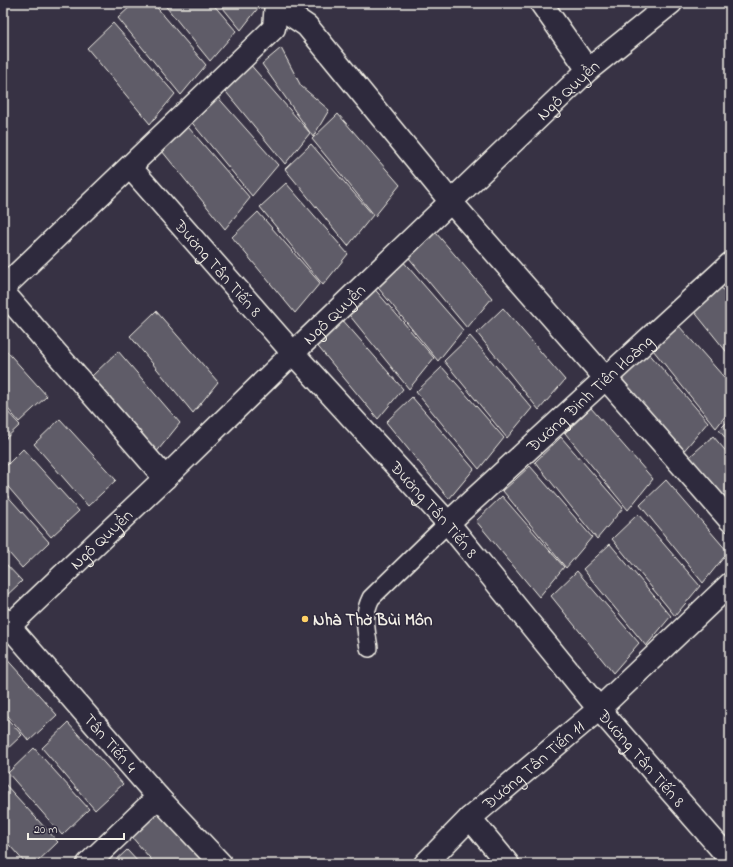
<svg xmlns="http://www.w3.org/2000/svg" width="733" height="867" font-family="'Indie Flower',sans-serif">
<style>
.building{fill:#5f5c67;stroke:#f4f1e8}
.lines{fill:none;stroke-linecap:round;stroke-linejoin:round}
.lane-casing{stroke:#f4f1e8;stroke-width:20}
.street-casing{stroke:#f4f1e8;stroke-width:25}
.lane{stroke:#2f2a3d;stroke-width:17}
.street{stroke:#2f2a3d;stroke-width:22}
.poi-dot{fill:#ffd166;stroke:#2f2a3d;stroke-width:1.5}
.labels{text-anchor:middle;stroke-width:3;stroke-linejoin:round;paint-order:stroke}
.street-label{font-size:17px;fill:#f4f1e8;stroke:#2f2a3d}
.poi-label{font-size:17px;font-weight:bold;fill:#f4f1e8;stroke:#2f2a3d;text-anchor:start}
</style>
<rect width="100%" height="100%" fill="#373244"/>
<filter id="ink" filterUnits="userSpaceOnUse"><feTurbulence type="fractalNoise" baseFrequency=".025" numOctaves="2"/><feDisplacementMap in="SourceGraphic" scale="8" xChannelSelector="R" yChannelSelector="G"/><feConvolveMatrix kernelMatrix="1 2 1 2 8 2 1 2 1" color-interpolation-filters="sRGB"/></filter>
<g filter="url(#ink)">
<path class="building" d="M 134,3 L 153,3 L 206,65 L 181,95 L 118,18 Z
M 163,3 L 212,3 L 236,31 L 210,61 Z
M 219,3 L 262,3 L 241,30 Z
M 113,23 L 175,94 L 150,124 L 87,48 Z
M 281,48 L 301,86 L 329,110 L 313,137 L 262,64 Z
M 248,62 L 310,133 L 285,164 L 222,87 Z
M 215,94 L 278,165 L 252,196 L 189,119 Z
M 338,114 L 400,185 L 375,216 L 312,139 Z
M 188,127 L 250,198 L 225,229 L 162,151 Z
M 311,144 L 373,215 L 348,246 L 285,169 Z
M 286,183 L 348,254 L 323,285 L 260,207 Z
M 258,212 L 320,283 L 295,313 L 232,237 Z
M 430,226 L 492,298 L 467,328 L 404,252 Z
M 401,259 L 463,330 L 438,361 L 375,284 Z
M 719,285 L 730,298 L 730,356 L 693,310 Z
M 372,286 L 434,358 L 409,389 L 346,311 Z
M 503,308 L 565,380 L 539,410 L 477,333 Z
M 156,311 L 218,382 L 193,413 L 130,336 Z
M 341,318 L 403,389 L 378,419 L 315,343 Z
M 679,326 L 730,384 L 730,410 L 716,428 L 653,350 Z
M 470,336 L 532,408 L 507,438 L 444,361 Z
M 3,347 L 47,396 L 19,422 L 3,403 Z
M 646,350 L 708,422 L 682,453 L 620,376 Z
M 118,351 L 180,423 L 155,454 L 92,376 Z
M 442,367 L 504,438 L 479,469 L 416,392 Z
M 412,397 L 474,469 L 449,499 L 386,422 Z
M 3,407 L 20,425 L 3,441 Z
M 591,408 L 653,479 L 628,510 L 565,433 Z
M 60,419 L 116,480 L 88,506 L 34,444 Z
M 730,419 L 730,444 L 719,430 Z
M 713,436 L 730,456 L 730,514 L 686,460 Z
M 561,437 L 623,508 L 597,539 L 535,462 Z
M 23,449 L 79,511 L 51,537 L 3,481 L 3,469 Z
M 530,466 L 592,537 L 566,568 L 503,491 Z
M 666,480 L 728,552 L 703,583 L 640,505 Z
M 3,491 L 49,542 L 22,568 L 3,546 Z
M 502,496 L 564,567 L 539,597 L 476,521 Z
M 638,514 L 700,586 L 675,616 L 612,539 Z
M 610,544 L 671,616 L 646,646 L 583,569 Z
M 3,561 L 22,581 L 3,599 Z
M 577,571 L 639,643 L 613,673 L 551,596 Z
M 3,655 L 57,715 L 29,741 L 3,710 Z
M 3,714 L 22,735 L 3,753 Z
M 68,723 L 123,784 L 95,810 L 42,748 Z
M 34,748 L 89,809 L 62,835 L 8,773 Z
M 3,782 L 58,842 L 35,864 L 26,864 L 3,838 Z
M 157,811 L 205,864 L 155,864 L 131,836 Z
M 127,850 L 140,864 L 112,864 Z"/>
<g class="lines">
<defs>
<path id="lane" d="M 369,648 C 366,629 362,616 371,598 L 448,523"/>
<g id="street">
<path d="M 541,3 L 588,70"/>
<path d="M 276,5 L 307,26 L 451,202 L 730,520"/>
<path id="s1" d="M 130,167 L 293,353 L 448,523 L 599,709 L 730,859"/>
<path d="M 3,288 L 274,28 L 276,3"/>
<path d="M 3,292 L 165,478"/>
<path id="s2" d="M 448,523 L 730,264"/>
<path id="s3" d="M 3,619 L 158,797 L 221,864"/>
<path id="s4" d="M 3,632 L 165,478 L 293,353 L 588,70 L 671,3"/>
<path d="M 470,818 L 508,864"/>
<path d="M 88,864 L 158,797"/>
<path id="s5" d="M 425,864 L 470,818 L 599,709 L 730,584"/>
</g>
</defs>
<use href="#lane" class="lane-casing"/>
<use href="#street" class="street-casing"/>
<use href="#lane" class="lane"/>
<use href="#street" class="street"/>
</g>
</g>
<circle class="poi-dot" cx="305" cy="619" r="4"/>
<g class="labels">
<g class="street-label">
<text dy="6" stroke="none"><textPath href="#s4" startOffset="783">Ngô Quyền</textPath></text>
<text dy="6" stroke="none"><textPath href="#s1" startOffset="134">Đường Tân Tiến 8</textPath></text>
<text dy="6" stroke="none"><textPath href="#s4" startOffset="459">Ngô Quyền</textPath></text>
<text dy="6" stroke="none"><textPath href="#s2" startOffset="192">Đường Đinh Tiên Hoàng</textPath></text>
<text dy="6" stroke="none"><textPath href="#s1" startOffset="458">Đường Tân Tiến 8</textPath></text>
<text dy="6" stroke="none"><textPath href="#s4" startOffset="135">Ngô Quyền</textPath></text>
<text dy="6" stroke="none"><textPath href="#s3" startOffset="164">Tân Tiến 4</textPath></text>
<text dy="6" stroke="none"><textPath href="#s1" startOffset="782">Đường Tân Tiến 8</textPath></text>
<text dy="6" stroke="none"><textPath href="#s5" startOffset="147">Đường Tân Tiến 11</textPath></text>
</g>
<g class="poi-label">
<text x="313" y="625">Nhà Thờ Bùi Môn</text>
</g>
</g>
<rect width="733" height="867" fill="none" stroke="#2f2a3d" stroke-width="16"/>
<rect x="8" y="8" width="717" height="851" fill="none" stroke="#f4f1e8" stroke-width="1.5" filter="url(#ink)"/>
<path d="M28 833v6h96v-6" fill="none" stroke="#f4f1e8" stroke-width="2"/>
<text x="34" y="833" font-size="12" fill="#f4f1e8" stroke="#2f2a3d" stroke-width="3" paint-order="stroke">20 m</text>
</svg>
